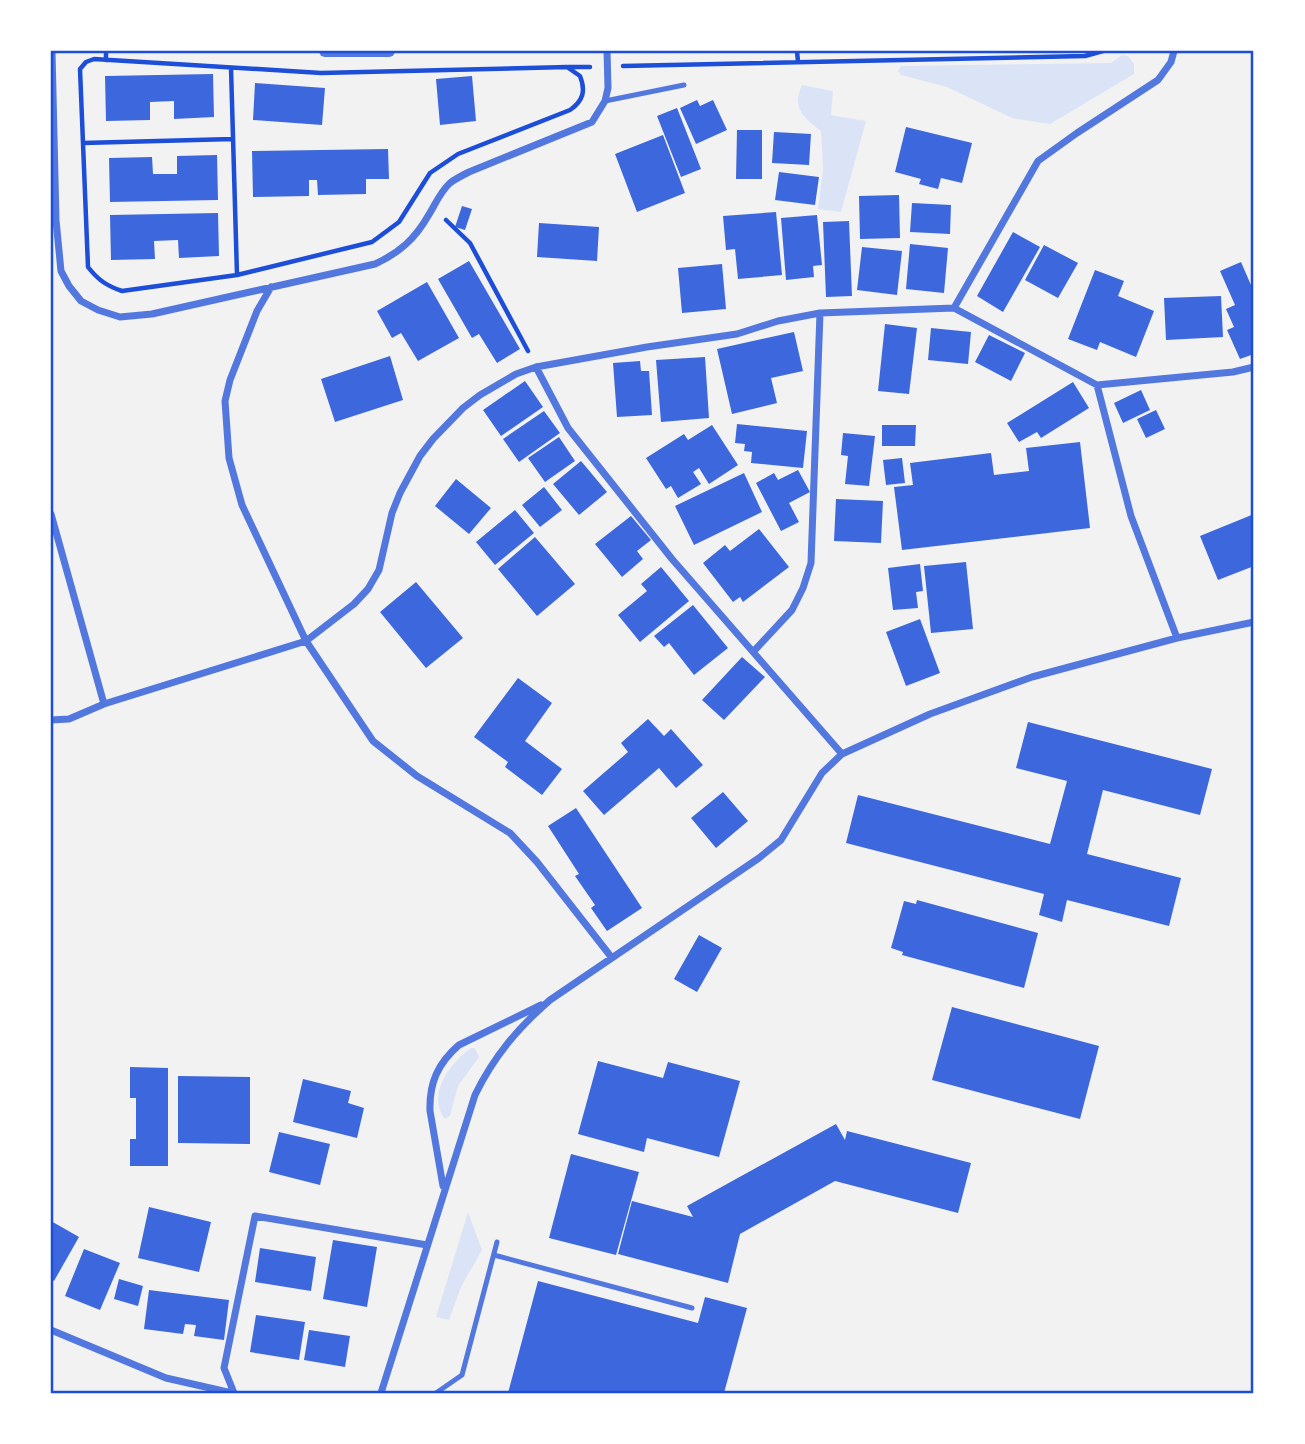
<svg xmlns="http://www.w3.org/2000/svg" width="1305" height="1444" font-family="'Roboto Condensed',sans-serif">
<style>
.green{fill:#dbe4f7}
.building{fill:#3d67dc}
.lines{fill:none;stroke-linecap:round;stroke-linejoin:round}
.path{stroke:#1d4ed8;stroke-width:4.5}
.service{stroke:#5277de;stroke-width:5}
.minor{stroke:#5277de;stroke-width:7}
.tertiary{stroke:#5277de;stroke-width:12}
.neatline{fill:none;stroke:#1d4ed8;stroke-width:2.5}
</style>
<rect width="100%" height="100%" fill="#f2f2f2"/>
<path class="green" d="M 1122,55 L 1128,56 L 1134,64 L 1134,74 L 1050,124 L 1012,118 L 947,87 L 901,75 L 898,71 L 901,66 L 1111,63 Z
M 802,85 L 833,91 L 831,115 L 866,121 L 841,212 L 818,209 L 823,170 L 821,131 C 804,117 791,109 802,85 Z
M 471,1048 L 475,1048 L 479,1057 L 458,1086 L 450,1116 L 445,1119 C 426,1094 451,1062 471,1048 Z
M 468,1212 L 482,1250 L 461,1287 L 449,1320 L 436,1317 Z"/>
<path class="building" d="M 213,74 L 214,117 L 174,119 L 174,101 L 150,102 L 150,120 L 106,121 L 105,76 Z
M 472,76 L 476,121 L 440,125 L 436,79 Z
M 255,83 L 325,88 L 322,125 L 253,120 Z
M 697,100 L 700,106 L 713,100 L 727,130 L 696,144 L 680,108 Z
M 677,108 L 701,169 L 681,177 L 657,116 Z
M 906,127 L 972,143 L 962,183 L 941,178 L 938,189 L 919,184 L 921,179 L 895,172 Z
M 737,130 L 762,130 L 762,179 L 736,179 Z
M 774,132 L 811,134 L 809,165 L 772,163 Z
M 663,135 L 685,193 L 637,212 L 615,154 Z
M 388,149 L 389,179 L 366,179 L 366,194 L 318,195 L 317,180 L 309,180 L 309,196 L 253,197 L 252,151 Z
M 217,155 L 218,200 L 110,202 L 109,158 L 152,157 L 153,174 L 177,174 L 177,156 Z
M 779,172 L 819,177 L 815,205 L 775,200 Z
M 899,195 L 900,238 L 860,239 L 859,196 Z
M 912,203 L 951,205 L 950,234 L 910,232 Z
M 462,206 L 472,209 L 465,230 L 455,227 Z
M 776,212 L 782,275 L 738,279 L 735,249 L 726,250 L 723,216 Z
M 218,213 L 219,256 L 179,258 L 178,240 L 154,241 L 155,259 L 111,260 L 110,215 Z
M 817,215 L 822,265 L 813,266 L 814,277 L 786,280 L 781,218 Z
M 849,221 L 852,296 L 826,297 L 823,222 Z
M 539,223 L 599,227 L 597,261 L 537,257 Z
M 1013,232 L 1040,247 L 1003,312 L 977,296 Z
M 910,244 L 948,248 L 944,293 L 906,289 Z
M 1044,245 L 1078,263 L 1058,298 L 1025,280 Z
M 862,247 L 902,251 L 897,295 L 857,290 Z
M 469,261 L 520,349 L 497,363 L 479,334 L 472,338 L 438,279 Z
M 1241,262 L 1254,292 L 1254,326 L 1252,327 L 1254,332 L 1254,354 L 1240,359 L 1227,330 L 1234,327 L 1226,309 L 1235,305 L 1220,271 Z
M 722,264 L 726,309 L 682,313 L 678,268 Z
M 1095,270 L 1124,281 L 1118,296 L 1154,311 L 1136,357 L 1100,342 L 1097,350 L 1068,339 Z
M 427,282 L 459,338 L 418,361 L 401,333 L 392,338 L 377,311 Z
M 1221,296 L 1223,337 L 1166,340 L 1164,298 Z
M 885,324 L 917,328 L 909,394 L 878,391 Z
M 931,328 L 971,332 L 968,364 L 928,360 Z
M 794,332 L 803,371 L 771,378 L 777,403 L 732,414 L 717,349 Z
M 989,335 L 1025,353 L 1011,381 L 975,362 Z
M 390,356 L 403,400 L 335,422 L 321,379 Z
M 705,357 L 709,418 L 661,422 L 656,360 Z
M 640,361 L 641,371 L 649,371 L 652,415 L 617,417 L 613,363 Z
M 525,381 L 543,407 L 501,436 L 483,410 Z
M 1073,382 L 1089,408 L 1041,438 L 1037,432 L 1019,442 L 1007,423 Z
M 1141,390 L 1150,410 L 1123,423 L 1114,403 Z
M 1156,410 L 1165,429 L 1146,438 L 1137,419 Z
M 544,411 L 560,433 L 519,462 L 503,439 Z
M 737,424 L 807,431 L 803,468 L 751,463 L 752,452 L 744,451 L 745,444 L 735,443 Z
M 712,425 L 738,465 L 709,484 L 699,468 L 693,472 L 701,484 L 678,498 L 671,486 L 666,489 L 646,458 L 684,434 L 688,440 Z
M 882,425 L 916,425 L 915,446 L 882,446 Z
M 843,433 L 875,436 L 869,486 L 845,484 L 848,456 L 841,455 Z
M 559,437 L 575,461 L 545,482 L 528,458 Z
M 1080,442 L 1090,528 L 902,550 L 894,487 L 913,485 L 910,463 L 991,453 L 994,475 L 1029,471 L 1026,448 Z
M 902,458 L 905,483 L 886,485 L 883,460 Z
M 581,461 L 607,492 L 579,515 L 553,484 Z
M 798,470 L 810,492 L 789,503 L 799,522 L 781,531 L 756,483 L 774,473 L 778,480 Z
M 744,473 L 762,512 L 694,545 L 675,506 Z
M 456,479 L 491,508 L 469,534 L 435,506 Z
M 544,487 L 562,510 L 540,527 L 522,505 Z
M 836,499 L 883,501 L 881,543 L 834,541 Z
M 515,510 L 534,533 L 495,565 L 476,542 Z
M 1254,514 L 1254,566 L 1218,580 L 1200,536 Z
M 631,516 L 651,540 L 637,551 L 643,559 L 622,577 L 595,544 Z
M 759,529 L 789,567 L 743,602 L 740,597 L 733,602 L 703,563 L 725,545 L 730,551 Z
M 535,537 L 575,584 L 537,616 L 498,569 Z
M 966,562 L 973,629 L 931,633 L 924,566 Z
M 920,564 L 923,591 L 916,592 L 918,608 L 893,610 L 888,568 Z
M 661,567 L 689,601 L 640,642 L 618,615 L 647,591 L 641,584 Z
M 416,582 L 463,638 L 426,668 L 380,612 Z
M 693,605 L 728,648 L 694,675 L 669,643 L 664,647 L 654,636 Z
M 920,619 L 940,673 L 906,686 L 886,632 Z
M 742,657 L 765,677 L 724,720 L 702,700 Z
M 518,678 L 552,703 L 525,741 L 562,769 L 542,795 L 505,767 L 508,762 L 474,737 Z
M 648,719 L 664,736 L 671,729 L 703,765 L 676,788 L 659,768 L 604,815 L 583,791 L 628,752 L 621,743 Z
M 1028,722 L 1212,769 L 1200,815 L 1103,790 L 1087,854 L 1181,878 L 1169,926 L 1067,900 L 1062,922 L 1039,915 L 1044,894 L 846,843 L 858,795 L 1050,844 L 1067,781 L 1016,768 Z
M 723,792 L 748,821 L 716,848 L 691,818 Z
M 576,808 L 642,908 L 607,931 L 591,908 L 595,905 L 575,876 L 579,874 L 548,826 Z
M 917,900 L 1038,933 L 1024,988 L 902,955 L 903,952 L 891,948 L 904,901 L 916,904 Z
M 699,935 L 722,948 L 697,992 L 674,979 Z
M 952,1007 L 1099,1046 L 1080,1119 L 932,1080 Z
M 598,1061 L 663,1078 L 668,1062 L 740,1081 L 719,1157 L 647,1138 L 644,1152 L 578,1134 Z
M 130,1067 L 168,1068 L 168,1166 L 130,1166 L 130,1139 L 136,1139 L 136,1098 L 130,1098 Z
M 178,1076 L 250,1077 L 250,1144 L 178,1143 Z
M 303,1079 L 351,1091 L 348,1103 L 364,1108 L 357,1138 L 293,1122 Z
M 836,1124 L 845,1140 L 847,1131 L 971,1163 L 958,1213 L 835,1181 L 740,1234 L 728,1283 L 618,1254 L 632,1201 L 693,1217 L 687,1206 Z
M 279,1132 L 330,1144 L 320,1185 L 269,1172 Z
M 571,1154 L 639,1172 L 616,1255 L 549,1238 Z
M 149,1207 L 211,1222 L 199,1272 L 138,1258 Z
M 51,1221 L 79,1237 L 54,1281 L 51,1279 Z
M 333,1240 L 377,1247 L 367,1307 L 323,1299 Z
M 260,1248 L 316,1257 L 311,1291 L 255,1282 Z
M 84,1249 L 120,1263 L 100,1310 L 65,1296 Z
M 119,1279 L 143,1286 L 138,1306 L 114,1299 Z
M 538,1281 L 698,1323 L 705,1297 L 747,1308 L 724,1393 L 508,1393 Z
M 149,1290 L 229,1300 L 224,1340 L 194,1336 L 196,1325 L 185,1324 L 183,1334 L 144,1329 Z
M 256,1315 L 305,1322 L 299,1360 L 250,1352 Z
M 309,1330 L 350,1336 L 345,1367 L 304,1360 Z"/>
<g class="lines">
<path class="path" d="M 797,51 L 798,62
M 94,59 L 321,73 L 567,67 L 580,76 C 586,91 583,101 570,110 L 458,154 L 430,173 L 399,222 L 372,242 L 237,275 L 122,291 C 107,286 98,280 88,267 L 80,69 L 86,62 Z
M 106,60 L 106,51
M 623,66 L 1085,56 L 1103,51
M 568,67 L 590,67
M 231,68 L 237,275
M 83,143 L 233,139
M 446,220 L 470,243 L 528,351"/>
<path class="service" d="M 605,101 L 684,85
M 494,1255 L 692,1308
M 436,1393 L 462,1375 L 497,1242"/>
<path class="minor" d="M 52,51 L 56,220 L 61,271 L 69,286 L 81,301 L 98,310 L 120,317 L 152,314 L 375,264 C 399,253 415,239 428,216 C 435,205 440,192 450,183 C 455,179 463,175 469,172 L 592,122 L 605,101 L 608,88 L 607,51
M 271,287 L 257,311 L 230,380 L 225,401 L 229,458 L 242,505 L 306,641 L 373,741 L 417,776 L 510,833 L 537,862 L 612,958
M 954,308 L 1038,161 L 1077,133 L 1158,80 L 1171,62 L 1174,51
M 536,367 L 568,428 L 672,559 L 842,754
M 1097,385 L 1131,516 L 1177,638
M 51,514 L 104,704
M 754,651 L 792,610 L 803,588 L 811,563 L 820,313
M 51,720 L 69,719 L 104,704 L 306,641 L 354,604 L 368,589 L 379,570 L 392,513 L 400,493 L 420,456 L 433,439 L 463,408 L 480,395 L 516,374 L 536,367 L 647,347 L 737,334 L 778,321 L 820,313 L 954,308 L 1097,385 L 1233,372 L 1254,367
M 443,1186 L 430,1111 C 429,1083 438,1063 459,1045 L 541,1005
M 51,1330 L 166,1378 L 232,1393
M 234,1393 L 224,1368 L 255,1216 L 427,1245
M 381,1393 L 475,1095 C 494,1056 518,1028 550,1000 L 759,858 L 781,840 L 822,773 L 842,754 L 930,714 L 1032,677 L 1177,638 L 1254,622"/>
<path class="tertiary" d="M 325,51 L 389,51"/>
</g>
<rect width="1305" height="1444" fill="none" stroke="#ffffff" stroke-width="105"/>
<rect x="52" y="52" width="1200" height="1340" class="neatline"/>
</svg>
